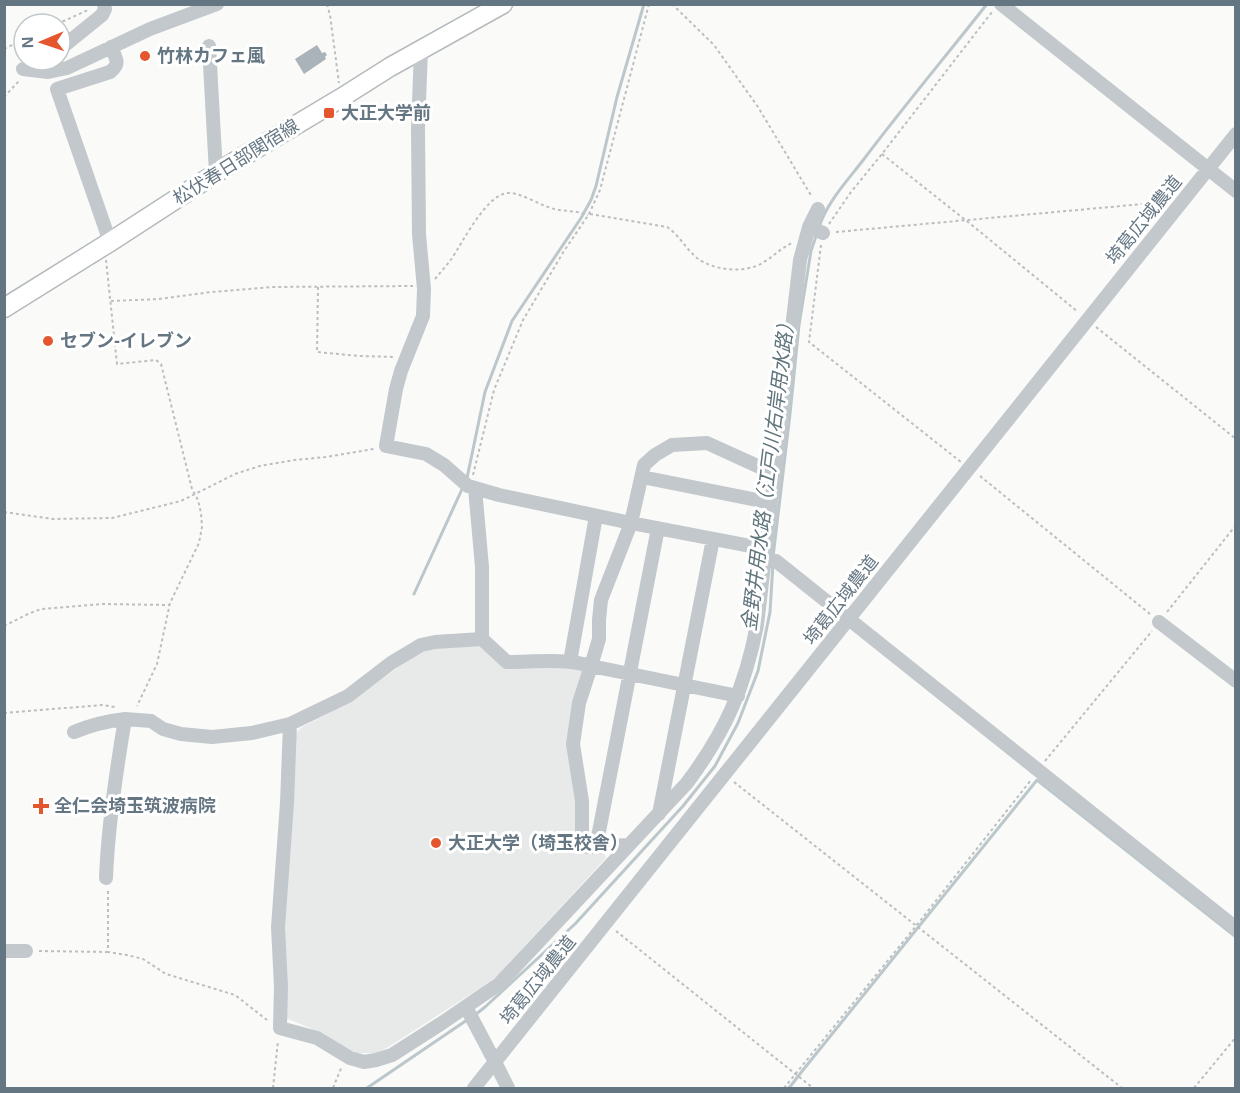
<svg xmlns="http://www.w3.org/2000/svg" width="1240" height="1093" font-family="Helvetica,'Noto Sans JP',sans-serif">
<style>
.built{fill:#e8e9e9}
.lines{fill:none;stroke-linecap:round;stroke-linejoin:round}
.stream{stroke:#bbc7cb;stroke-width:3}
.building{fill:#aab3b9}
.major-casing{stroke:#b5babe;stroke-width:21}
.path{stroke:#bbbfc2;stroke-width:2;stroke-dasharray:3 3;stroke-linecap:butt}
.minor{stroke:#c3c8cc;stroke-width:14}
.major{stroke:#fff;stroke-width:18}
.poi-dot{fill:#e4572e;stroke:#fff;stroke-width:2}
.labels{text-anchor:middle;stroke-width:6;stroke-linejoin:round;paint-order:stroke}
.poi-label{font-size:18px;font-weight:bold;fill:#657683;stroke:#fff;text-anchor:start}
.street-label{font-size:18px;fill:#657683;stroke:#fff}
.water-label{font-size:20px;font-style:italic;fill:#60757c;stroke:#fff}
</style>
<rect width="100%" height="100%" fill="#fafaf8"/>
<path class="built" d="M 484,645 L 506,665 L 584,668 L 577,798 L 578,835 L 604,851 L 606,858 L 497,976 L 482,987 L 390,1046 L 377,1053 L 356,1053 L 347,1049 L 324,1034 L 286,1018 L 284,931 L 296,733 L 302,727 L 329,713 L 362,693 L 420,652 L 433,649 Z"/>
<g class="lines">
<path class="stream" d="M 819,227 C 827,202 848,180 864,159 C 904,106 946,56 987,4
M 467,478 L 485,392 L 512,321 L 581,218 L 591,200 L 596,186 L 617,97 L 644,4
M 773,557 L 790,414 L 799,325 L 811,251 L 817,233
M 414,594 L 463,487
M 475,1015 L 485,1007 L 575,924 L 683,806 L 715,766 L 738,723 L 758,671 L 770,612 L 773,563
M 367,1088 L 467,1020
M 789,1088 L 803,1070 L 1037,780 L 1236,937"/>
</g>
<path class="building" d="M 317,45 L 322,53 L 325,52 L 327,55 L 325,57 L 326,59 L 304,74 L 295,59 Z"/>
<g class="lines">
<defs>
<path id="major" d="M 4,308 L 110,242 L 224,168 L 341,98 L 390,67 L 503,4"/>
</defs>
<use href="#major" class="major-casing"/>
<path class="path" d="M 327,4 L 330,15 L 339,83
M 672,4 L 714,45 L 758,107 L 812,197
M 57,24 L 88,10
M 4,49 L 24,39
M 4,97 L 19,81
M 882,154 L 973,226 L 1078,312
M 590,214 L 667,227 C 679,235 686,249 697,258 C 714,271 746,274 764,262 C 774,256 781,248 792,243
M 829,224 L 851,192 L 882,154 L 992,12
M 836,232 L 1165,202
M 821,245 L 809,342 L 961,462
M 106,260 L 117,364 L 156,360 L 161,364 L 192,489 L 198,500 L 201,513 L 202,527 L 199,543 L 170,603 L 157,664 L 137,706
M 435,279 C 440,273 445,267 450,261 C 462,244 486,194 508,193 C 519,192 540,205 551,208 C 563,212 576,210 588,215
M 318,287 L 317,352 L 359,356 L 395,357
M 111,301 L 159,299 L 211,292 L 272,287 L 413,286
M 1096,327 L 1236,439
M 473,475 L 494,390 L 523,320 L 564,251 L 589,214 L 600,190 L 649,4
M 980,476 L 1150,614
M 4,512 L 53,519 L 112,518 L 181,501 L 235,474 L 260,466 L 294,460 L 326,457 L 374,449
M 1167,612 L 1236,525
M 4,626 L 28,614 L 41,609 L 102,604 L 169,605
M 4,713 L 102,705 L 115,707
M 1045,761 L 1152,631
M 734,782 L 1122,1088
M 108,891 L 108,952 L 127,955 L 143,959 L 166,974 L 235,995 L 267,1020
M 616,931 L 813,1088
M 39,951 L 108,952
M 273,1088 L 278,1041
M 333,1088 L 342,1066
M 784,1088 L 916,926 L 1031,780
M 1194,1088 L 1236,1037"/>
<path class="minor" d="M 1001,4 L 1236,191
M 209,46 L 216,173
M 60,49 L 102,15 L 105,9 L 104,4
M 421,49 L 418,129 L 419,234 L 424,289 L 423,316 L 401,371 L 396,389 L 386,446 L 426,454 L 444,465 L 468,486 L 499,495 L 631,523 L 766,549
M 23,69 L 48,72 L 67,68 L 150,29 L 217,4
M 809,227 L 823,233
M 110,242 L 57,89 L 110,72 C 121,63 116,59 111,47
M 642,477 L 772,503
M 765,559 L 776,561 L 1236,928
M 1159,622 L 1236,681
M 482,639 L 507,662 C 534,662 566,658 591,666 L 579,703 L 573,744 L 582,801 L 582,834 L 588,847 L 629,845
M 570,662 L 596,516
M 738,696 L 591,666 L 599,639 L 599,620 L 601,600 L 631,523 L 644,465 L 655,455 L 672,445 L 707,443 L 775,474
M 290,724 L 287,803 L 278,927 L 281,987 L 280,1028 L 317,1038 L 350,1058 L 364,1062 L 376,1060 L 392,1055 L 442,1023 L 499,984 L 687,783 C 725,732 745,688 757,625 L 800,260 L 809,227 L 818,209
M 74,732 C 91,725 107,721 125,719
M 659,814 L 713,539
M 596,847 L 658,528
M 106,878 C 108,825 116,772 125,719 L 151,721 L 163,729 L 181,734 L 212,737 L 252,733 L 290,724 L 348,696 L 391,663 L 421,645 L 435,642 L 482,639 L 482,567 L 475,488
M 4,951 L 26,951
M 466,1007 L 495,1062 L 508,1088
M 474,1088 L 1236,134"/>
<use href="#major" class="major"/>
</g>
<g class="poi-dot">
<circle cx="145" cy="56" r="6"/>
<rect x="323" y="107" width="12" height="12" rx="3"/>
<circle cx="48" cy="341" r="6"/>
<path d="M38 797h6v6h6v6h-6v6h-6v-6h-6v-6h6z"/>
<circle cx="436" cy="843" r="6"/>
</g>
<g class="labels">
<g class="poi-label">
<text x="157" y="62">竹林カフェ風</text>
<text x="341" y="119">大正大学前</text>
<text x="60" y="347">セブン-イレブン</text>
<text x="54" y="812">全仁会埼玉筑波病院</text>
<text x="448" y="849">大正大学（埼玉校舎）</text>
</g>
<g class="street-label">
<text transform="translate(236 162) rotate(-32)" y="6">松伏春日部関宿線</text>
<text transform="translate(1144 220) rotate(-51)" y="6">埼葛広域農道</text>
<text transform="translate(841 600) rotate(-52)" y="6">埼葛広域農道</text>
<text transform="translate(538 980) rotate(-51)" y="6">埼葛広域農道</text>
</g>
<g class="water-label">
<text transform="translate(768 472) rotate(-83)" y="7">金野井用水路（江戸川右岸用水路）</text>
</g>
</g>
<rect width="1240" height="1093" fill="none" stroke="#657683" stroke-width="12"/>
<g transform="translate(42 42) rotate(268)"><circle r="28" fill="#ffffff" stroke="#c1c8cd" stroke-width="1.5"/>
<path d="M0-4.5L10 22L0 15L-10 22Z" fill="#e4572e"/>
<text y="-9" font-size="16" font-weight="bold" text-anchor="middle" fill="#657683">N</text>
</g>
</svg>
